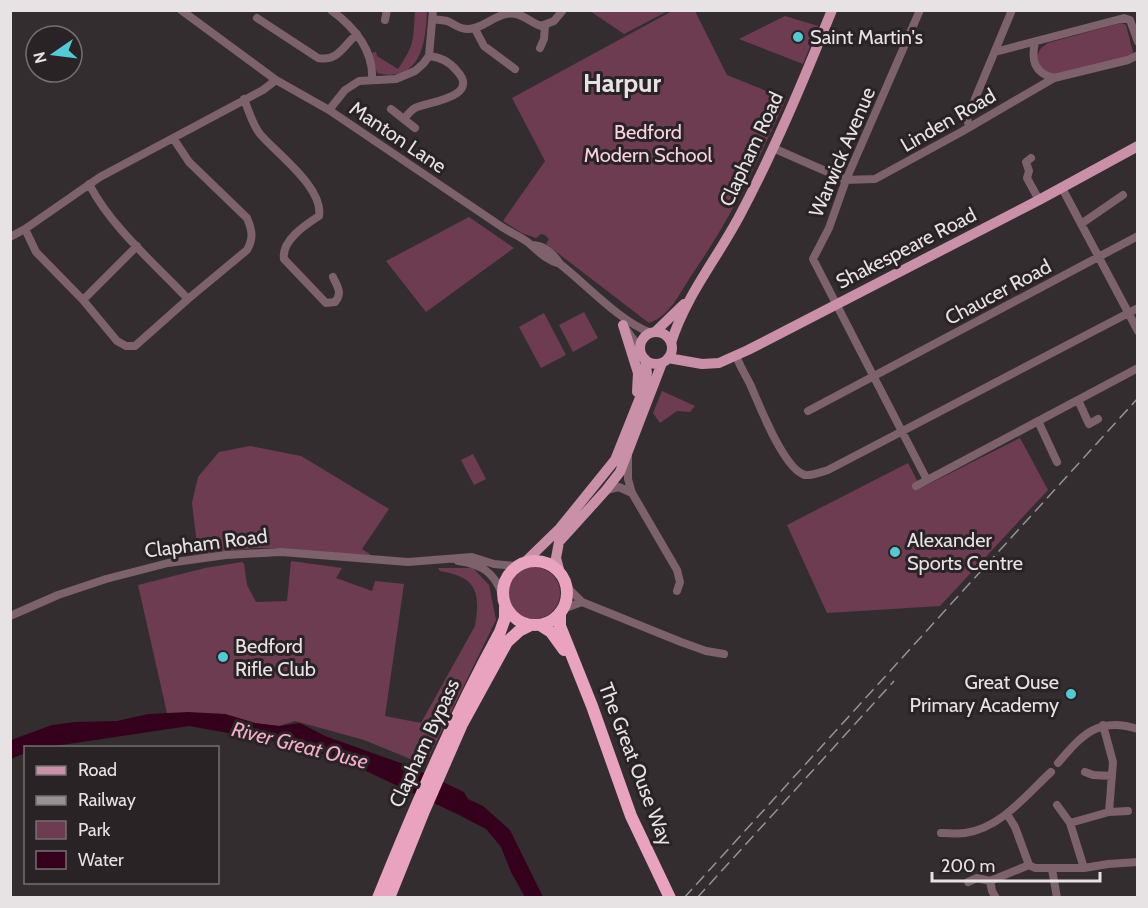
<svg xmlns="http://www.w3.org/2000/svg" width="1148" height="908" font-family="Cabin,sans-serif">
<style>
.green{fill:#6e3c51}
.water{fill:#35001c}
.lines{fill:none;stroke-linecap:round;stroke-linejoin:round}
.minor{stroke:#7d616b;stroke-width:8}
.major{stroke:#ca90a7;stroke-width:10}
.highway{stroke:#e9a3be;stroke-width:12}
.rail{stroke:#989294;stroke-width:1.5;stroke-dasharray:12 6;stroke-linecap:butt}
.poi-dot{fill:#52cbd7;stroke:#2a2326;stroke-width:2}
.labels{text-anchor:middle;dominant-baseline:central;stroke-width:6;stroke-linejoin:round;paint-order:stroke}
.poi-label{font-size:20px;fill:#e7e2e4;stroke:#2a2326;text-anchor:start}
.street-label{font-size:20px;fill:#e7e2e4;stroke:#2a2326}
.park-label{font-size:20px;fill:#fad3e1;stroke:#2a2326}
.water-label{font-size:21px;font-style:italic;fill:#f5aac7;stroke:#2a2326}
.district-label{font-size:26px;font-weight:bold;fill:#e7e2e4;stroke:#2a2326}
</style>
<rect width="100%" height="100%" fill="#342d2f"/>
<path class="green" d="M674 10 695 11 727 75 786 99C758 161 730 220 691 276 679 294 670 316 649 323L546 244 549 239 545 235 541 234 536 238 522 233 503 221 545 161 512 98Z
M415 11H427C426 41 421 84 377 73L371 53 376 52 377 56 398 69C415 44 413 40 415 11Z
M590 11H668L624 34Z
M785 16 818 26 803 64 739 39Z
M1121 23 1126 25 1133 52 1131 56 1055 75 1040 68 1037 56 1041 48 1048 43Z
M469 217 514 248 426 312 386 261Z
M584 312 598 338 573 352 559 325Z
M544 313 566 355 541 368 519 327Z
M662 391 695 406 690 412 677 411 660 423 653 413Z
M1020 438 1048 490 940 606 827 613 787 525 908 463 921 488Z
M250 446 301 456 389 509 362 549 377 559 279 548H255L192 555 197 545 192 503 198 477 219 452Z
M473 454 486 479 474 485 461 460Z
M291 561 342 568 336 578 372 591 375 581 404 584 385 716 421 723 475 626C481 591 476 577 440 571L438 568H473L489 585 496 620 425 765 364 740 295 721 279 726 255 723 225 714 167 713 138 585 205 568 242 562 244 564 247 585 256 602 287 601Z
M508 593a26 26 0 1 1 52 0a26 26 0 1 1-52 0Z"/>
<path class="water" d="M188 712 225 714 255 723 279 726 300 723 325 736 409 766 464 792 468 799 483 806 510 830 543 897H525L511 872 501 847 486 829 457 814 349 763 296 745 189 726 48 747 26 748 25 753 11 759V740L52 725 75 722 117 721 148 714Z"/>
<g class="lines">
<path class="minor" d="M181 10 276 80 329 110 502 227C511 233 524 238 531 245 541 254 547 260 560 264
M331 10C354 27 374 50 372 80
M920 10 846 180 829 228 813 259 927 480
M257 18 318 58C338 62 343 46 357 34
M433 19C438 20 443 20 447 21 455 24 458 29 468 29 485 29 498 10 516 14 525 16 532 23 541 26L554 21 563 10
M385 20 387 10
M475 29 484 46 515 69
M1035 42C1031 60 1034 73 1054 78
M540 48 544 39 545 26
M995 52 1124 18 1130 20 1138 42
M244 99C249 111 252 124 260 134 277 154 324 188 319 216 305 225 281 241 284 259L326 303 335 302C343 293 337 286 333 277
M391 109 415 128
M329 110 345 90 359 81 396 79 415 71 423 64 429 56 433 10
M405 118C408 114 411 110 415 108 428 102 481 97 457 71 450 62 439 57 429 56
M969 127 967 118 1012 10
M173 138 189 162 247 218C252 230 254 238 247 250L188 299
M773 148 846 180 875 179 963 131 1054 78 1128 60 1138 55
M1031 158 1026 162 1029 171 1027 178 1039 200
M1062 188 1138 331
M1081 224 1123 195
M25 229 36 252 83 300 117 341 126 346H135L188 299C155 264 111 227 89 184
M10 237 25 229 100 177 263 90 276 80
M531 245C544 245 553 253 560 264 587 285 619 321 651 333
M83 300 137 246
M626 329 641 350
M736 355C739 365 745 374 750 384 759 404 784 470 805 475 812 476 821 472 828 470L1138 308
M1078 400 1089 424 1098 419
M808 411 1138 236
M1038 421 1057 462
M628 455V479L632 493 677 570 680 582 677 591
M916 486 1138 368
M606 490 619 487 632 493
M458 561C481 564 494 572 502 594
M567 587 582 602 681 642 706 651 724 654
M563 609 582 602
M10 616 58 595 106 579 168 563 226 555 281 552 408 562 472 557 494 564 516 566
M1058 763C1082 735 1098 716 1138 729
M1085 772 1093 775 1112 776
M1057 805 1070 823 1084 868
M1109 812 1128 811
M1007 814 1015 827 1029 865 1035 868H1084L1108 864 1138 862
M1070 823 1109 812 1113 762 1103 725
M941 833C949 833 957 834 965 833 1001 828 1026 795 1051 772
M1052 869 1057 898
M968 882 977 878 990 881
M996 898 992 891 990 881 1029 865"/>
<path class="major" d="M623 325 638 373 637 392
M655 332 684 304
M640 348a16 16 0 1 1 32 0a16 16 0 1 1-32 0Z
M671 343C685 297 718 257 740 215 775 149 804 79 832 10
M668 358 702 364 719 363 748 350 1039 200 1138 146
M525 562 560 528 615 460 645 385 647 373 645 359
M560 573 556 558 559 542 606 490 620 472 662 363"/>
<path class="highway" d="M503 593a32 32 0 1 1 64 0a32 32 0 1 1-64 0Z
M560 614V626L592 706 631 816 670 898
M540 625 551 632 564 650
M378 898C415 807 453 718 500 632L505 618V607
M389 898 424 811 462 724 507 642 519 631 531 625"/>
<path class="rail" d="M684 898 1138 398
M697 898 894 681"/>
</g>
<g class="poi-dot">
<circle cx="798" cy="37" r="6"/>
<circle cx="895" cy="552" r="6"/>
<circle cx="223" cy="657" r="6"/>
<circle cx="1071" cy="694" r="6"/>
</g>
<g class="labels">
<g class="poi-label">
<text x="810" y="37">Saint Martin's</text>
<text x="907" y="540">Alexander<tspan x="907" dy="23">Sports Centre</tspan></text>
<text x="235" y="646">Bedford<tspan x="235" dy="23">Rifle Club</tspan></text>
<text x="1059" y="682" text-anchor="end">Great Ouse<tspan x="1059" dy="23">Primary Academy</tspan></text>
</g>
<g class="street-label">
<text transform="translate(948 120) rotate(-30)">Linden Road</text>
<text transform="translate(398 137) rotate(34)">Manton Lane</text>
<text transform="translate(751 149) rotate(-65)">Clapham Road</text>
<text transform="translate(842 152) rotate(-67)">Warwick Avenue</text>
<text transform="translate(906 248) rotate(-27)">Shakespeare Road</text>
<text transform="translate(998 292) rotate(-28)">Chaucer Road</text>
<text transform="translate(206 543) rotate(-7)">Clapham Road</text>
<text transform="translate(424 743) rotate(-65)">Clapham Bypass</text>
<text transform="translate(636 764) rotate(69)">The Great Ouse Way</text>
</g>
<g class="park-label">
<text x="648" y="132">Bedford<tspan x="648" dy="23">Modern School</tspan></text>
</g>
<g class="water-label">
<text transform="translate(300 745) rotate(14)">River Great Ouse</text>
</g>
<g class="district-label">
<text x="622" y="83">Harpur</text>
</g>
</g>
<rect width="1148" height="908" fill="none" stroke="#e7e2e4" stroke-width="24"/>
<rect x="24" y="746" width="195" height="138" fill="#2a2326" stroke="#766f72" stroke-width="1.5"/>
<rect x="36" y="766" width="30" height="9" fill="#ca90a7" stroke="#766f72" stroke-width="1.5"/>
<text x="78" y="776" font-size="18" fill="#e7e2e4">Road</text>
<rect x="36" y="796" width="30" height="9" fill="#989294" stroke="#766f72" stroke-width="1.5"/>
<text x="78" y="806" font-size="18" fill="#e7e2e4">Railway</text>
<rect x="36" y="821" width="30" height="18" fill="#6e3c51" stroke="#766f72" stroke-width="1.5"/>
<text x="78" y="836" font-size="18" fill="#e7e2e4">Park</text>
<rect x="36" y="851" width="30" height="18" fill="#35001c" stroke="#766f72" stroke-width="1.5"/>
<text x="78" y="866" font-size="18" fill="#e7e2e4">Water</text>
<g transform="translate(54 54) rotate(256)"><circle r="28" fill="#2a2326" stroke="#766f72" stroke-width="1.5"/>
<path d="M0-4.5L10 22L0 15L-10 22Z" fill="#52cbd7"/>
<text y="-9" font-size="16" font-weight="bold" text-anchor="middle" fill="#e7e2e4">N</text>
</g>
<path d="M932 872v9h168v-9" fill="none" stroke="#e7e2e4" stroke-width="3"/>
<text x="941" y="872" font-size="18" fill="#e7e2e4" stroke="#2a2326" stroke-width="4.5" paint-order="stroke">200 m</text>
</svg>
